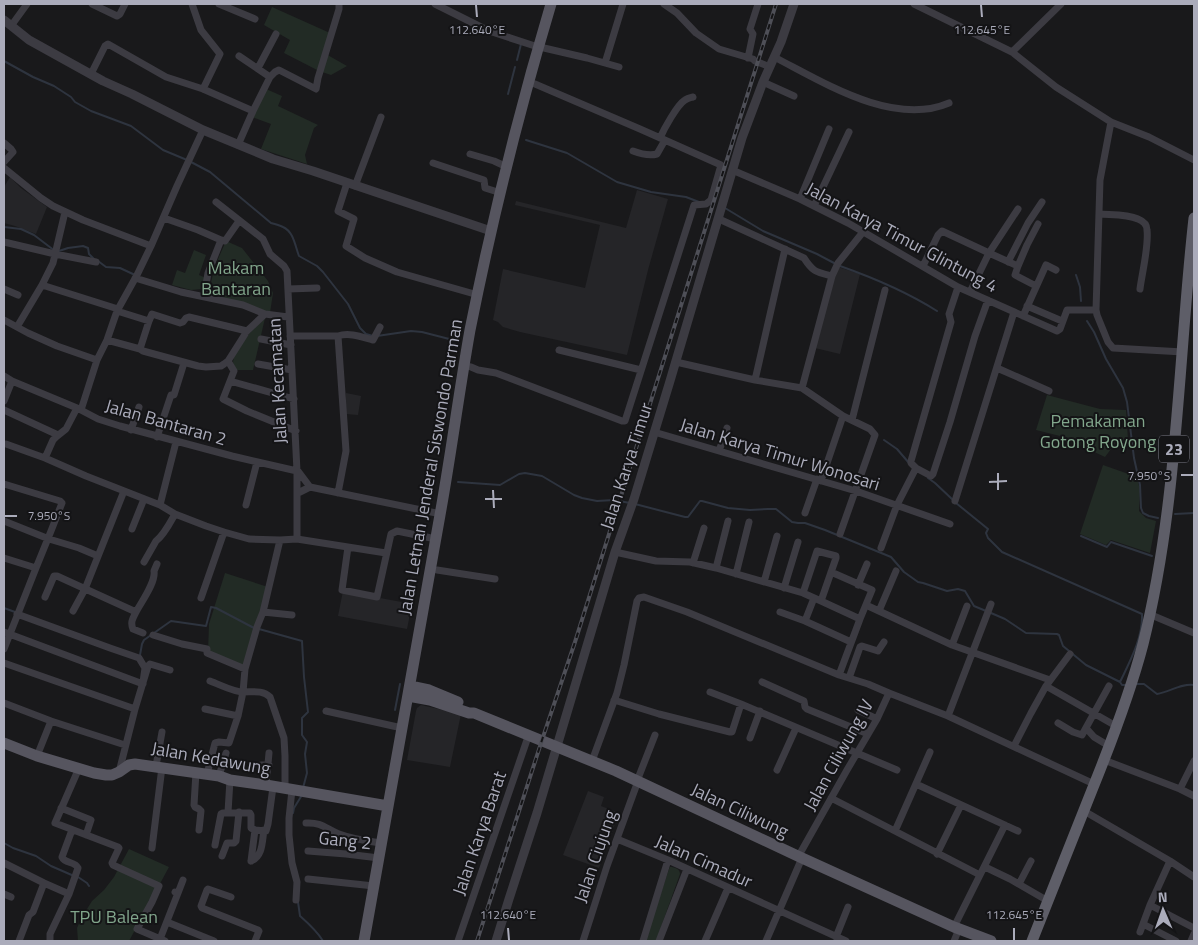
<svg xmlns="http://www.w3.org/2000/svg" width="1198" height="945" font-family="'Titillium Web',sans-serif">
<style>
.built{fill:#252528}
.green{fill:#222b25}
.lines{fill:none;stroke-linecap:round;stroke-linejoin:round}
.stream{stroke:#2e343f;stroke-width:2}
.minor{stroke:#3c3b42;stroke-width:7}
.tertiary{stroke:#3c3b42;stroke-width:9}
.primary{stroke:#56555f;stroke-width:11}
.trunk{stroke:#5e5e68;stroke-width:11}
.rail-casing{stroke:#4e4f57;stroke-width:4}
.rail{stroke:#141416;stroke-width:2;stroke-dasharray:5.5;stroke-linecap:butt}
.ticks{fill:none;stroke:#abacbb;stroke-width:2}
.labels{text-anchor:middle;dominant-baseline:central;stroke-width:4;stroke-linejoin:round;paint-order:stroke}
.shield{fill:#141416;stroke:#7e7e8a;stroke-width:1}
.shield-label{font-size:16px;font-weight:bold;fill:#abacbb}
.street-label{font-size:18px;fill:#abacbb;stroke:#141416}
.park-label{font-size:18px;fill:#82a68c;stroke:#141416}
.ticks-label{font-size:12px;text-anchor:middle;fill:#abacbb;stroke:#141416;stroke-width:4;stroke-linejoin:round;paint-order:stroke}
</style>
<rect width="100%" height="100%" fill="#19191b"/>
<path class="built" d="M10 177 21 188 47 207 36 234 15 226 4 223V187Z
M637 190 668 199 648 270 627 355 520 332 503 327 498 322 493 320 503 269 585 288 600 225 515 205 516 201 626 228Z
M838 267 860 274 840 354 815 348 834 277Z
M346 393 361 396 358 415 346 414Z
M343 591 412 604 407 629 338 616Z
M421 705 461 714 450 767 407 760 416 711 417 708Z
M588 791 604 797 601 806 619 813 599 868 563 855Z"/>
<path class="green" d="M272 7 330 33 324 53 347 66 331 75 319 71 284 53 290 40 264 25Z
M266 89 282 96 278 106 318 125 314 128 305 155 307 164 261 149 271 124 252 117Z
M226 241 242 248 268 281 273 293 270 313 208 295 215 266Z
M194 250 206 255 199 275 206 278 202 289 191 290 172 285 177 270 185 273Z
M265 318 253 370H235C234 368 233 364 233 362 234 348 255 327 265 318Z
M1047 395 1100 409 1126 410 1128 440 1117 441 1105 457 1060 436 1036 430Z
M1103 465 1137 477 1140 490 1139 511 1146 518 1156 521 1150 553 1111 540 1106 545 1080 534Z
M225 573 268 587 244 667 208 652 209 624Z
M129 849 169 867 129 941H78L77 928 82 917 92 901 104 890 114 877Z
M670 867C675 867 680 869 680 874L656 941 647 940 646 938 669 869Z"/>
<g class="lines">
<path class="stream" d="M517 60 521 44
M4 61 33 77 54 86 71 97 75 102 91 111 131 126 163 150 187 160
M508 94 515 67
M526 140 567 153 617 182 651 192 686 197 699 202
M191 162 210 172 271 223C275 224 279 225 283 227 294 232 295 246 299 256L317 266 323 272 348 304 360 328 366 334 373 336
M725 208 763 231 817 254 834 263
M4 227 21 229 34 235 55 251
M59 251 68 248 83 246 88 248 89 254 94 259
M98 261 106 267 120 268 135 275
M840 266C874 278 907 292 937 311
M1076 275 1080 287 1081 301
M1087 321 1094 332 1106 359 1123 388 1127 402 1134 458 1140 485 1141 508 1143 513 1149 516 1158 518
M377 336 411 331 422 332 457 341
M884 440 897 449 909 463
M928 478 935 483 953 500
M458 482 500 485 519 474 525 473 542 476 574 495 582 498 597 501 614 500 630 503
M956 503 988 529 986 533 988 538 1002 552 1142 614C1143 638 1130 661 1120 682
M635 504 685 517H688L700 501H702L728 508 750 510 768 509H776L792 522 798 523H805L825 530 891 557 904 572 918 582 923 583 947 591 958 589 965 591 974 606 986 611
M1175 514 1194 513
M1081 536 1107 547 1111 542 1152 556
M4 608 15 612
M991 613 1005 619 1026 633 1057 634 1059 635 1063 646 1086 665 1120 682 1122 685H1127
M259 629 302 641 304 677 308 712 302 718V735L307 742 305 754 307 773 303 788
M140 655 142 644 144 640 171 621 206 626 211 607 216 608 254 628
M1137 684H1144L1157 694C1170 692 1181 683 1194 685
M395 710 400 684
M293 813 294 808 302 795
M4 843 13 848 36 856 51 866 74 876
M78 877 87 883 89 886
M298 902 300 916C309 924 317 931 323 941"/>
<path class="minor" d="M92 4 117 16 120 14 125 4
M192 4 201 30 220 54 203 89
M219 4 255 19
M435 4 489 31 538 47
M664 4 677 13 696 33 719 49 753 59 755 61 770 67
M914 4 1012 52 1056 87 1111 122 1149 137 1194 160
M11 26 27 4
M544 48 587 58 619 67
M1012 52 1061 4
M239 56 270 77
M774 57C823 82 893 127 949 103
M748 58 753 34 750 29 758 4
M605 63 623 4
M258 68 276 34
M91 74 105 46 108 44 166 77 203 89 253 111
M763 82 794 96
M1111 122 1100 180 1096 310 1097 315 1108 342 1113 348 1183 352
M660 138C664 129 677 105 685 100 688 98 689 98 693 97
M4 143 11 149 13 152 4 162
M238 145 253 111 270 77 275 72 279 70 316 89 318 78 339 9V4
M633 151C641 154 649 156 657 154L665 140
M470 154 494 161 507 167
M433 163 484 180 485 188 501 193
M4 168 41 198 53 206 83 220 151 246
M732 170 800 199 848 223 958 287 1057 331 1060 329 1067 310H1096
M347 183 338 211 354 219 346 246 365 258 397 272 478 295
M355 186 381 117
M800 199 829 129
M216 202 263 239 270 254 284 266 287 271 297 471V539
M814 206 849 132
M1099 214C1112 215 1127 214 1138 219 1143 221 1147 225 1147 230 1149 246 1142 273 1140 289
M164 218 198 230 221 240
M719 219 804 258C813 272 816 272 832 276L838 263 863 232
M4 242 55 254 96 262
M785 249 755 380 802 388 832 276
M1008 262 1028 223 1042 202
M923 266 938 235 942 231 989 253 1018 209
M1018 266 1015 275 1036 286
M135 278 181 292 243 305 265 314
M42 285 118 309
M4 289 18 295
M288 289 317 288
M970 292 989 253 1018 266 1027 245 1038 224
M204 296 208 273 221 240 225 241 239 221
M1027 306 1062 321
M117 311 149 321
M1023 316 1046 265 1056 270
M4 320 28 333 57 346 97 360
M17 327 42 285 53 263 65 212
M247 331 189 317 186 318 183 322 180 323 152 314 149 321 140 349 143 351 198 366 206 367 221 366 224 364 228 361 247 331 265 314 288 317
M290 336H338L346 451 338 493
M338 336C349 332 362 337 373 340L380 327
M261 339 291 345
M107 340 140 349
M559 350 641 370
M228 361 234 371 223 399 247 411 296 431
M676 362 755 380
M258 364 292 370
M471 367 478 370 496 373 622 421H625L694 205 706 204 711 200 721 165 640 129 535 84
M997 368 1049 391
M4 376 12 381 77 408 98 419 120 426 232 456 297 471
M230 381 294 399
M802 388 843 416 870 429 875 435 840 534
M4 401 12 381
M4 410 58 435
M81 410 97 360 107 340 117 311 137 275 151 246 177 186 203 130
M852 420 885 290
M131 430 139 407
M654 432 856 491 950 524
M157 437 171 395H174L184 363
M6 444 45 458 86 476 160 505 175 514 206 526 224 532 249 539 280 540 297 539 386 553
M719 451 727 428
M45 458 53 440 56 437 66 429 77 408
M916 468 931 476 933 474 950 422 975 336 988 300
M298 471 310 487
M821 481 843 416
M4 484 60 501 62 503 51 531 36 568 4 649
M298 493 310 487 441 514
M955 501 1014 312
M160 505 176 442
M246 505 257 462
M805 513 817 479
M4 521 49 539 79 548 98 556
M132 529 144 499
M348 547 342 590 377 597 391 534 397 531 436 539
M881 548 897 505 916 468 911 463V461L951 322 949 314 958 287
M615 552 656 561 690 562 716 568 803 593 821 601 860 619 872 590 831 572
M4 558 36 568
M144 562 156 541C164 535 170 523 175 514
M693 563 704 528
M716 568 728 521
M437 570 495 579
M736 574 749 522
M764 582 777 536
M858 585 867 564
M784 588 798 542
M803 593 817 551 836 556V558L821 601
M45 597 54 576H57L136 612C133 618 130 622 133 629L143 633
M201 598 224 532
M866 605 952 645 1050 680
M73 611 85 589 124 491
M879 611 896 571
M136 612C142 601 156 582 154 571L157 564
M263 612 292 615
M780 612 805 621 851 642
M17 614 110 648 139 658 145 668 143 682
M1149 614 1194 633
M805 621 814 598
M4 632 143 684
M153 635 182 644 207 649V653L245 669
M952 645 967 606
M4 663 135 709
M839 675 860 619
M849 678 860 647 862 646 878 651 884 642
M210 681C221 685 233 692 244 692 253 692 263 690 270 697L284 738 285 756V789
M762 682 804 701 805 707 807 709 868 734
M1046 686 1116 726
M710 692 741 704
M614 700 659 714 730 732H732L741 704 897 770
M4 703 51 721 125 745
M205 709 238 716
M858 710 877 719
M326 711 402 728
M948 716 991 604
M1058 723 1073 732 1082 735 1109 686
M1086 728 1094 737 1109 746
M750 738 760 711
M1014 746 1031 713 1046 686 1070 654
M37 756 51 721
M1104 760 1180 789 1194 796
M592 761 617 693 624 665 637 601 639 598 644 597 687 612 839 675 868 684 889 693 948 716 1094 784
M261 765H269
M156 766 162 732
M79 768 55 823 118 847 119 848 112 863 113 865 159 886 152 902 137 929 165 941
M777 770 796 728
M119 772 135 709 148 666 150 664 170 670
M196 772 194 805 195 807 199 809 201 811 199 830
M207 774 215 743 219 742 229 743 238 716 243 692 245 669 257 627 263 612 280 540
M219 776 226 753
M637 781 655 735
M916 784 1018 831
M266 785 269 753
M1180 789 1194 761
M292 790 289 818V835L292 863 297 882 296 900
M831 798 980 875
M61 808 91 820 86 835
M1084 811 1170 861 1194 877
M228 812 230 780
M306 823C322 822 326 829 339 834 352 839 367 841 381 843
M895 831 930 752
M617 839 668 860 846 941
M215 845 221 814 223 813H250L251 815V828L255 830 266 831 268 824 273 787
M152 848 162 767
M308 851 346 854 379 858
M937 854 961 805
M222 856 227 843H234L236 841 239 812
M798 857 847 770 877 719 889 693
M251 861C263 856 262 842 264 830
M251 861 255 830
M4 863 44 883 69 894
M985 867 1010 879 1048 901
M308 879 374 886
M1019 884 1031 861
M178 893 183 880
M4 894 11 897
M231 897 208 889 207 890 201 906 202 908 258 930 259 931 255 941
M1150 905 1194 928
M167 922 214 941
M1143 924 1176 941
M954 927 1005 825
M1140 932 1150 905 1170 861
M836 937 848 907
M160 939 178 893 175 892
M19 941 29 915 33 912 44 883
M50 941V934L69 894 78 868C75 861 65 864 62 857L72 830
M458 941 529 734
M583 941 607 866 638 781
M643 941 668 860
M659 941 687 869
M705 941 728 888
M766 941 802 858
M954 941 959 929
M1191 941 1194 934"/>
<path class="tertiary" d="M4 20 29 40 103 81 132 94 203 130 273 159 313 171 491 231
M496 941 509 899 537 813 615 552 634 499 670 381 742 138 763 82 781 42 794 4"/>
<path class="primary" d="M410 686 429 690 458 702
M408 696 430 700 469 713H474L616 771 802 858 954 927 991 941
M4 743 37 756 94 773 106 775H112L119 772 129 765 135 764 219 776 230 780 266 785 388 806
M364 941C389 799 415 657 440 515 451 454 459 392 470 330 492 220 519 111 551 4"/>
<path class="trunk" d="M1032 941C1052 891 1072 841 1092 790 1111 743 1130 694 1143 644 1178 505 1178 360 1194 218"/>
<g class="rail-casing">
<path id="rail" d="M477 941 542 740 575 642 776 4"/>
</g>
<use href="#rail" class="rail"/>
</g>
<path class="ticks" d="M476 5 477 17M981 5 982 17M998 473V490M1181 475H1193M989 482 1007 481M493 490 494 508M485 499H502M5 516H17M508 928 509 940M1014 928V940"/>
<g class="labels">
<rect class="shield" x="1159" y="435.5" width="30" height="27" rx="4"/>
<g class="shield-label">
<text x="1174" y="449">23</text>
</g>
<g class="street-label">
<text transform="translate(902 237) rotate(28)">Jalan Karya Timur Glintung 4</text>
<text transform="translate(277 381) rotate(-93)">Jalan Kecamatan</text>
<text transform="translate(166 422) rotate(16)">Jalan Bantaran 2</text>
<text transform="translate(780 454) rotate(17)">Jalan Karya Timur Wonosari</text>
<text transform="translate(626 466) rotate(-72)">Jalan Karya Timur</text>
<text transform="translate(430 467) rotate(-80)">Jalan Letnan Jenderal Siswondo Parman</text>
<text transform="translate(838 755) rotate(-61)">Jalan Ciliwung IV</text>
<text transform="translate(211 758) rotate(10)">Jalan Kedawung</text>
<text transform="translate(740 810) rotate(25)">Jalan Ciliwung</text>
<text transform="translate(479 833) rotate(-71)">Jalan Karya Barat</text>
<text transform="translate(345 840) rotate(6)">Gang 2</text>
<text transform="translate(595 856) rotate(-71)">Jalan Ciujung</text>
<text transform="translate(704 861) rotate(24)">Jalan Cimadur</text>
</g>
<g class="park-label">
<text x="236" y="267">Makam<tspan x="236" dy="21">Bantaran</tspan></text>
<text x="1098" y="420">Pemakaman<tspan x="1098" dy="21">Gotong Royong</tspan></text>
<text x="114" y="916">TPU Balean</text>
</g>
</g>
<g class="ticks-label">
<text x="477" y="34">112.640°E</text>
<text x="982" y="34">112.645°E</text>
<text x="1149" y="480">7.950°S</text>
<text x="49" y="520">7.950°S</text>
<text x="508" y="919">112.640°E</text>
<text x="1014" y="919">112.645°E</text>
</g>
<rect width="1198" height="945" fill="none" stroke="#abacbb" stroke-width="10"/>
<g transform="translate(1163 910) rotate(358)" stroke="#141416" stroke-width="4" paint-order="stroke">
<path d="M0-4L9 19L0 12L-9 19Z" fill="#abacbb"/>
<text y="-8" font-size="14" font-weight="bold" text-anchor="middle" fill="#abacbb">N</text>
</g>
</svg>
